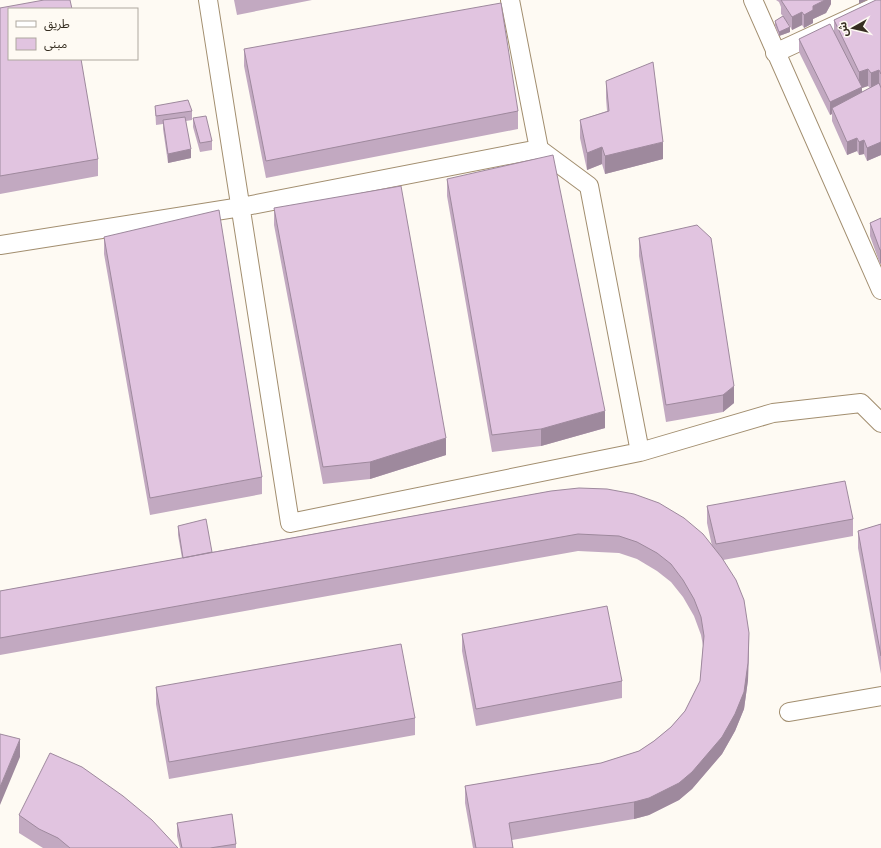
<svg xmlns="http://www.w3.org/2000/svg" width="881" height="848" font-family="Roboto,'Noto Sans Arabic',sans-serif">
<style>
.lines{fill:none;stroke-linecap:round;stroke-linejoin:round}
.street-casing{stroke:#a28e6f;stroke-width:20}
.street{stroke:#fff;stroke-width:18}
.wall{fill:#c2a9c1;fill-rule:evenodd}
.shaded-wall{fill:#9e899d}
.building{fill:#e1c4e0;stroke:#9e899d}
</style>
<rect width="100%" height="100%" fill="#fefaf3"/>
<g class="lines">
<g class="street-casing">
<path id="street" d="M208 0 290 523 640 452 773 413 861 403 881 423
M510 0 539 149 589 186 640 452
M753 0 881 290
M775 53 881 4
M0 245 241 207 539 149
M789 712 881 696"/>
</g>
<use href="#street" class="street"/>
</g>
<path class="wall" d="M234 0H312L237 15Z
M776 0H831V4L826 13 813 19V23L804 28 802 25 792 30 788 23 790 32 779 36 775 26V21L783 16 781 14V7L779 2Z
M881 0V155L867 161 864 154 859 155 857 151 847 155 832 121V114L830 115 799 52V39L834 32V20ZM868 86 870 88 862 92V88Z
M0 8 98 159V176L0 194Z
M244 49 518 111V129L266 178 244 66Z
M606 81 663 159 605 174 602 164 587 170 580 138V120L607 111 606 98Z
M155 106 192 111V120L186 121 191 158 168 163 163 129V124L156 125Z
M193 118 212 141V150L200 152 193 127Z
M447 179 605 428 541 446 492 452 447 196Z
M274 208 446 455 370 479 323 484 274 225Z
M881 218V263L880 264 870 236V223Z
M104 237 262 477V494L150 515 104 254Z
M639 238 734 403 723 412 666 422 639 256Z
M551 491 712 546 707 523V506L853 519V536L723 560 749 651 748 680 744 709 735 731 722 754 692 789 679 800 649 815 634 819 512 840 513 848H473L465 803V786L601 763 639 751 654 741 671 727 685 711 700 681 703 646 701 635 694 616 683 597 671 582 657 571 637 559 619 553 578 551 0 655V591L182 558 178 535V526L212 552Z
M881 524V674L858 548V531Z
M462 634 622 681V698L476 726 462 651Z
M156 687 415 718V735L169 779 156 704Z
M19 815 178 848H43L19 833Z
M177 823 236 844V848H180L177 836Z"/>
<path class="shaded-wall" d="M825 0H831V4L826 13 813 19V23L804 28V15L813 6Z
M859 0H867L859 4Z
M802 12V25L792 30V17Z
M790 27V32L779 36V32Z
M868 69V86L862 88V100L832 108V114L830 115V102L859 88V72Z
M879 70V87L871 90V73Z
M857 138V151L847 155V142Z
M864 140V154L859 155V142Z
M663 142V159L605 174V156Z
M881 142V155L867 161V148Z
M602 147V164L587 170V153Z
M191 149V158L168 163V154Z
M880 250H881V263L880 264Z
M734 386V403L723 412V395Z
M605 411V428L541 446V429Z
M446 438V455L370 479V462Z
M749 633 748 680 744 709 735 731 722 754 692 789 679 800 649 815 634 819V802Z
M20 739V757L0 805V787Z"/>
<path class="building" d="M44 0H70L72 9H9V59H81L98 159 0 176V8Z
M781 0H825L813 6V10L804 15 802 12 792 17Z
M876 0H881V74L879 70 871 73 868 69 859 72 834 20Z
M501 3 518 111 266 161 244 49Z
M783 16 790 27 779 32 775 21Z
M830 24 862 87 830 102 799 39Z
M653 62 663 142 605 156 602 147 587 153 580 120 609 111 606 81Z
M879 83 881 88V142L867 148 864 140 859 142 857 138 847 142 832 108Z
M188 100 192 111 156 116 155 106Z
M206 116 212 141 200 143 193 118Z
M185 117 191 149 168 154 163 120Z
M553 155 605 411 541 429 492 435 447 179Z
M401 186 446 438 370 462 323 467 274 208Z
M219 210 262 477 150 498 104 237Z
M881 218V250H880L870 223Z
M697 225 711 238 734 386 723 395 666 405 639 238Z
M845 481 853 519 716 544 707 506Z
M579 488 607 489 634 494 659 503 684 518 703 534 722 558 736 580 744 600 749 633 748 663 744 692 735 714 722 737 692 772 679 783 649 798 634 802 509 823 513 848H476L465 786 601 763 639 751 654 741 671 727 685 711 700 681 704 636 701 617 694 599 683 580 671 564 657 553 637 542 619 536 578 534 0 638V591L551 491Z
M206 519 212 552 183 558 178 526Z
M881 524V656L858 531Z
M607 606 622 681 476 709 462 634Z
M401 644 415 718 169 762 156 687Z
M0 734 20 739 0 787Z
M50 753 82 767 123 796 152 820 178 848H70L58 838 39 829 19 815Z
M232 814 236 844 210 848H182L177 823Z"/>
<rect x="8" y="8" width="130" height="52" fill="#fefaf3" stroke="#aea89f"/>
<rect x="16" y="21" width="20" height="6" fill="#ffffff" stroke="#aea89f"/>
<text x="44" y="28" font-size="12" fill="#362e21">طريق</text>
<rect x="16" y="38" width="20" height="12" fill="#e1c4e0" stroke="#aea89f"/>
<text x="44" y="48" font-size="12" fill="#362e21">مبنى</text>
<g transform="translate(853 28) rotate(262)" stroke="#fefaf3" stroke-width="3" paint-order="stroke">
<path d="M0-3L7 15L0 10L-7 15Z" fill="#362e21"/>
<text y="-6" font-size="11" font-weight="bold" text-anchor="middle" fill="#362e21">ش</text>
</g>
</svg>
